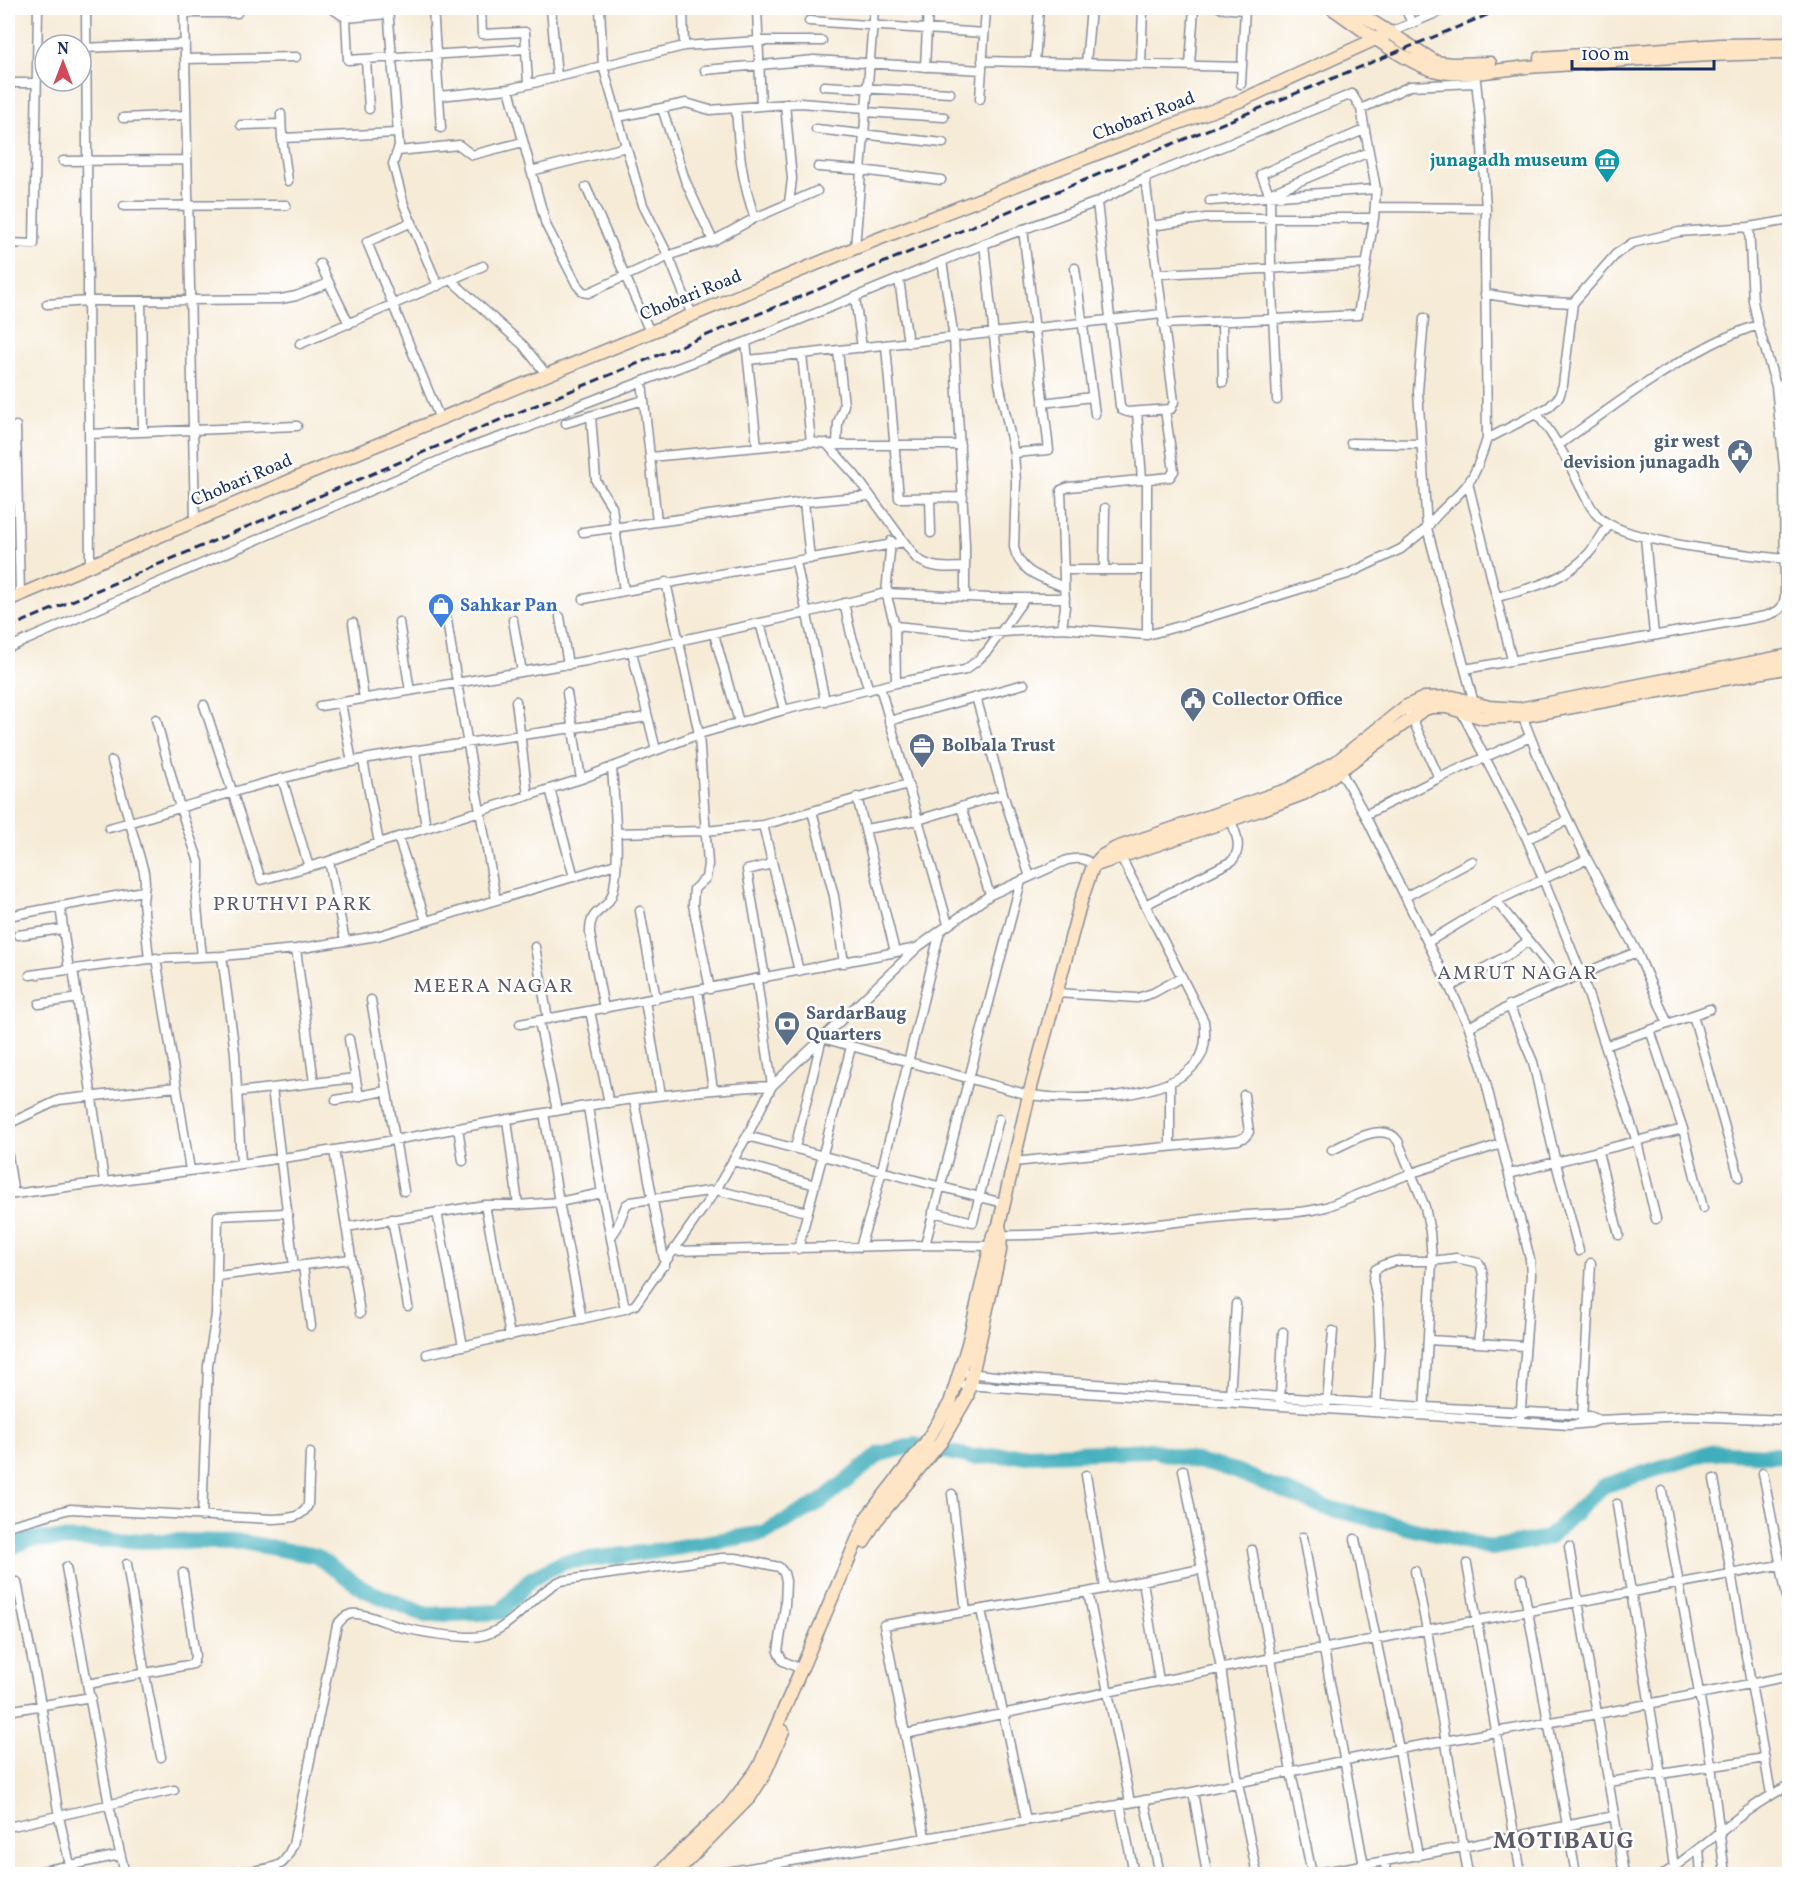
<svg xmlns="http://www.w3.org/2000/svg" width="1797" height="1882" font-family="Vollkorn,serif">
<style>
.lines{fill:none;stroke-linecap:round;stroke-linejoin:round}
.river{stroke:#3faebc;stroke-width:16}
.street-casing{stroke:#888d9a;stroke-width:11}
.secondary-casing{stroke:#888d9a;stroke-width:15}
.street{stroke:#fff;stroke-width:8}
.secondary{stroke:#fde5c5;stroke-width:12}
.rail{stroke:#1b2f5e;stroke-width:3;stroke-dasharray:9 4.5;stroke-linecap:butt}
.labels{text-anchor:middle;dominant-baseline:central;stroke-width:5;stroke-linejoin:round;paint-order:stroke}
.street-label{font-size:18px;fill:#1b2f5e;stroke:#fff}
.culture-label{font-size:18px;font-weight:bold;fill:#0d838f;stroke:#fff;text-anchor:end}
.service-label{font-size:18px;font-weight:bold;fill:#4e5e75;stroke:#fff;text-anchor:start}
.shop-label{font-size:18px;font-weight:bold;fill:#366cbe;stroke:#fff;text-anchor:start}
.neighbourhood-label{font-size:20px;letter-spacing:1.5px;fill:#5c5968;stroke:#fff}
.district-label{font-size:24px;font-weight:bold;letter-spacing:1.5px;fill:#5c5968;stroke:#fff}
</style>
<rect width="100%" height="100%" fill="#fff"/>
<filter id="ink" filterUnits="userSpaceOnUse"><feTurbulence type="fractalNoise" baseFrequency=".0167" numOctaves="2"/><feDisplacementMap in="SourceGraphic" scale="12" xChannelSelector="R" yChannelSelector="G"/><feConvolveMatrix kernelMatrix="1 2 1 2 8 2 1 2 1" color-interpolation-filters="sRGB"/></filter>
<filter id="wash" filterUnits="userSpaceOnUse"><feTurbulence type="fractalNoise" baseFrequency=".008" numOctaves="4" result="noise"/><feDisplacementMap in="SourceGraphic" scale="24" xChannelSelector="R" yChannelSelector="G"/><feGaussianBlur stdDeviation="1.35" result="paint"/><feColorMatrix in="noise" values="0 0 0 0 0 0 0 0 0 0 0 0 0 0 0 0 0 1.4 0 .05"/><feComposite in="paint" operator="in"/></filter>
<g filter="url(#wash)">
<rect width="100%" height="100%" fill="#f6ebd7"/>
<g class="lines">
<path class="river" d="M8 1549 30 1539 242 1542 316 1556 365 1590 426 1615 501 1612 531 1579 563 1562 651 1552 764 1533 820 1502 880 1454 915 1445 971 1457 1151 1450 1233 1470 1324 1507 1492 1548 1548 1538 1603 1486 1710 1452 1790 1456"/>
</g>
</g>
<g filter="url(#ink)">
<g class="lines">
<g class="street-casing">
<path id="street" d="M86 8 90 565
M184 8 195 521
M331 8 346 18 348 60 526 49
M388 8 399 146 393 164 404 205 438 286
M433 8 441 128
M481 8 482 34 525 32 528 84
M551 8 557 77
M600 8 603 66 643 205 669 257 692 315
M683 8 684 46
M757 8 761 106
M1220 8 1244 10
M1405 8 1412 23
M433 11 470 8
M185 13H237
M346 18 388 14
M809 21 984 33
M1391 32 1448 8
M81 48 185 44
M185 59 296 57
M366 60 369 109
M982 61 1242 67
M1035 62 1039 8
M1086 63 1091 8
M1141 64 1143 8
M1190 65 1194 8
M925 67 928 8
M705 70 814 60 982 70
M8 83H36
M1241 84 1245 8
M824 86 950 93
M509 89 546 225 577 285 583 292 588 293 676 253 713 241 755 218 817 191
M439 96 509 89 684 46 758 41H822
M980 99 986 8
M785 104 792 179 789 203
M662 108 685 180 713 241
M736 109C739 149 741 180 755 218
M1361 109 1410 86 1475 83
M866 112 944 117
M281 114 282 138 288 181
M618 117 686 103 710 110 800 103 866 108
M123 118 186 115
M241 125 281 124
M816 129 943 143
M282 138 398 133
M398 151 459 145 472 155 523 142
M63 161 187 160
M818 167 861 170 941 180
M531 171 626 147
M586 187 650 332
M1269 194 1369 152
M1210 201 1376 189
M1097 202 1120 406 1122 410 1127 412 1171 409 1174 402 1145 178
M124 206 286 205
M1375 207 1486 208
M412 222 367 242 440 419
M1151 226 1206 218H1374
M8 243 34 244 38 8
M984 244 999 383 1014 453 1016 482 1014 547C1019 573 1043 578 1064 587
M855 248 874 8
M942 261 954 338 965 545V596
M320 264 349 324
M1075 268 1095 414
M1157 274 1366 264
M899 279 908 343
M451 280 523 345 547 375
M1485 294 1533 301 1573 303 1616 254 1632 243 1679 232 1749 227 1790 220
M855 297 862 348
M141 301 143 432
M47 304 88 301 281 299 296 296 329 283
M1222 321 1223 382
M746 342 757 446
M300 344 483 266
M886 346 899 498 963 497
M802 354 811 442
M748 360 1162 314
M642 382 657 522
M1776 386 1790 381
M1277 400 1271 269 1270 196 1261 174 1364 130
M1043 403 1092 397
M1137 412 1142 480
M1536 413C1554 435 1567 459 1579 484 1585 495 1589 507 1598 516 1622 543 1746 554 1785 559
M591 416 596 481 612 507 624 591
M566 423 644 400
M16 426 20 595
M89 434 297 426
M1487 439 1549 407 1559 397 1563 385 1573 303
M826 443 855 475 916 558C931 569 947 568 965 567
M1351 443 1420 444
M837 445 838 423 844 405 838 351
M1559 445C1609 409 1659 371 1714 343 1728 336 1743 330 1758 325
M1014 453 1049 450 1023 229
M650 457 811 442 837 445H960
M1147 480V635
M1468 483 1512 660
M930 498 931 533
M804 502 810 559
M583 532 804 502 869 496
M1645 537 1654 635
M891 541 886 593 895 626 896 683
M796 562 825 701
M1064 570H1147
M1104 570 1105 508
M666 582 699 734 708 864 706 878 694 889 693 905 710 989
M1497 597C1531 588 1565 581 1589 553 1597 544 1602 534 1609 525
M584 599C690 578 797 561 904 542
M844 603 851 634 869 690
M560 617 568 665
M447 620C461 714 480 807 496 900
M513 620 522 672
M399 622 410 691
M353 623 364 699
M760 623 784 710
M895 626 976 634 1062 628 1147 635 1187 624 1348 574 1401 549 1427 528 1418 391 1424 318
M1062 628 1065 607 1061 490 1069 487 1170 477 1174 471 1165 410
M714 634 739 722
M8 648 468 448 527 428 575 407 746 342 984 244 1097 202 1145 178 1352 94 1361 109 1376 189 1374 218 1358 315 1163 324
M632 652 656 750
M1465 669 1765 616C1778 612 1783 610 1785 596L1784 468 1776 386 1758 325 1753 301 1749 227
M880 687 948 924
M567 693 581 779
M976 697 1003 794 1030 877
M516 701 528 796
M341 703 352 762
M1474 703 1427 528C1438 510 1457 499 1469 482 1478 470 1482 453 1487 439L1485 253 1486 208 1480 118 1475 72
M204 705 261 880 329 861 379 843 581 779 699 734 784 710 896 683 965 670 978 660 988 650 1025 598
M320 706 586 661 806 613 886 593 989 598H1065
M1405 707 1411 716 1439 778
M1460 709 1527 839 1581 973 1637 1142 1656 1219
M1521 713 1542 766 1587 859 1637 952 1668 1024
M156 719 180 808 199 862V879L196 897 202 957
M889 721 1024 684
M415 751 426 828
M363 760 379 843
M112 761 144 872 145 882 143 902 149 959
M1339 768 1365 815 1469 1027 1482 1067 1530 1259 1531 1275 1520 1421
M282 778 309 867
M550 789 574 877
M857 797 895 952
M961 807 990 895
M812 811 834 896 844 963
M1365 815 1439 778 1530 737
M763 825 799 971
M109 828C194 805 278 776 364 759 458 742 553 732 648 717
M865 829 918 820 1003 794
M616 833 705 831 763 825 908 784
M398 837 426 921
M1527 839 1568 820
M329 861 345 941
M1405 897 1472 861
M1496 901 1562 982
M1145 905 1232 861C1243 848 1236 834 1231 820
M60 906 69 970
M640 911 656 999
M8 916 143 891
M18 935 63 929
M1428 942 1496 901 1587 859
M535 947 548 1019
M296 949 314 1083
M222 956 235 1053 241 1163
M156 958 190 1170
M73 969 104 1181
M30 975 149 959 222 956 296 949 377 936 616 864
M765 978 747 870 772 864
M1450 987 1510 954 1528 941
M698 991 713 1089
M1056 993 1137 998 1153 993 1182 977
M371 1000 404 1191
M645 1001 661 1095
M39 1004 78 998
M1509 1005 1533 1062 1556 1163 1579 1251
M604 1009 590 934C589 906 607 914 613 892 621 859 614 802 612 767
M590 1011 609 1103
M1693 1015 1739 1177
M539 1021 557 1111
M520 1024 917 948
M1469 1027C1524 997 1580 974 1637 952
M1650 1030 1683 1129 1703 1208
M349 1039 359 1097
M1605 1046 1710 1009
M1170 1082V1146
M272 1088 294 1267
M238 1092 355 1078
M336 1100 386 1091
M634 1100 665 1265
M588 1107 602 1193 625 1309
M544 1113 559 1202 582 1319
M507 1119 518 1205
M8 1124 59 1100 176 1087
M458 1127 463 1161
M747 1136 1003 1203
M795 1148 822 1038 1029 1095C1074 1101 1167 1101 1197 1062 1206 1051 1206 1034 1204 1021L1121 857
M334 1150 360 1313
M1332 1150C1350 1142 1384 1120 1398 1141L1425 1207 1430 1232 1432 1261 1424 1412
M1598 1152 1619 1235
M8 1156 14 1194
M733 1161 815 1185
M1013 1162 1238 1140 1245 1137 1249 1132 1244 1095
M1509 1174 1683 1129
M8 1195C136 1177 266 1163 394 1140 519 1117 645 1092 772 1086L757 980
M485 1205 510 1336
M437 1212 463 1346
M933 1212 973 1222 999 1119
M392 1219 408 1306
M346 1227 485 1205H518L559 1202 602 1193
M995 1235C1075 1237 1155 1223 1235 1216 1265 1213 1296 1215 1326 1207L1412 1173 1501 1144
M611 1237 617 1228 626 1205 631 1202 716 1190 807 1212
M925 1245 1021 881
M860 1247 875 1198 940 931
M798 1249 851 1047
M674 1251 925 1245 991 1246
M303 1266 311 1326
M218 1276 351 1259
M1429 1340 1525 1346
M427 1354 625 1309 635 1305 716 1190 747 1136 772 1086 918 947 990 895 1067 860C1079 858 1085 857 1093 866
M967 1373 1024 1379 1425 1407 1569 1414 1590 1416 1599 1420
M964 1385 1569 1425 1591 1423 1599 1420 1686 1416 1790 1420
M1230 1397 1236 1304
M1280 1400 1283 1332
M1327 1403 1333 1331
M1376 1407 1380 1344 1378 1304 1373 1280 1375 1270 1383 1265 1396 1261H1432L1456 1258 1479 1263C1489 1278 1480 1324 1478 1343
M1582 1418 1591 1263
M1183 1470 1221 1668 1238 1783 1257 1874
M1763 1473 1790 1613
M1086 1475 1105 1588
M1714 1479 1771 1794
M1662 1491 1708 1742 1725 1874
M952 1494 966 1612
M1617 1504C1635 1625 1659 1746 1674 1868
M202 1517 208 1365 216 1315 218 1216 286 1213
M8 1526 70 1509 273 1519C287 1518 302 1519 308 1505L310 1453
M1303 1537 1364 1866
M1355 1539 1399 1749 1418 1856
M1569 1547 1624 1874
M1252 1550 1291 1772 1312 1874 1463 1847 1614 1816
M127 1564 145 1675 161 1757
M1467 1564 1521 1874
M66 1567 109 1805 125 1874
M1415 1571 1427 1630 1468 1874
M1522 1579 1576 1874
M1143 1581 1159 1681
M17 1582 41 1704 59 1817 70 1865
M1088 1592 1130 1802
M981 1610 1026 1820
M88 1684 193 1664 195 1656 183 1573
M8 1711 91 1697
M905 1734 1272 1658 1790 1563
M1609 1782 1765 1758
M1193 1792 1207 1874
M1144 1800 1160 1874
M1120 1804 1134 1874
M8 1827 174 1790
M925 1837 884 1625 1088 1592 1201 1569
M1699 1848 1701 1874
M1385 1862 1386 1874
M28 1874 120 1855
M195 1874C213 1872 271 1874 283 1862 287 1858 290 1850 293 1845L337 1625C341 1620 344 1616 351 1614 365 1612 390 1625 404 1628 425 1633 447 1636 468 1637 507 1639 528 1597 560 1581L722 1558H736L779 1567 784 1573 786 1581 785 1606 778 1652 783 1661 801 1669
M715 1874 1193 1792 1399 1749 1597 1714 1790 1676
M1605 1874 1624 1872
M1664 1874C1707 1845 1743 1808 1790 1785"/>
</g>
<g class="secondary-casing">
<path id="secondary" d="M1332 8C1359 27 1402 60 1433 70 1463 79 1511 67 1542 66 1625 61 1707 53 1790 53
M1351 8 1436 62 1451 64 1490 63
M1540 58 1721 45 1790 44
M8 600 306 474 855 248 1140 137 1242 100 1391 32
M1093 866 1263 809 1303 794 1324 782 1423 710 1431 707H1447L1483 718 1523 716 1790 667
M864 1542 875 1522 941 1442 967 1397 1000 1251 1001 1235 999 1225
M659 1874 671 1861 728 1807 759 1767 867 1517 926 1442 950 1403 968 1344 993 1235 999 1225 1029 1095 1081 901 1093 866 1102 856 1116 848 1289 789 1336 762 1405 707 1424 698 1453 697 1489 707 1519 709 1790 655
M674 1874 750 1797 764 1775 783 1731"/>
</g>
<use href="#street" class="street"/>
<use href="#secondary" class="secondary"/>
<path class="rail" d="M8 628 478 429 1504 8"/>
</g>
</g>
<defs>
<g id="museum-pin" transform="scale(1.35)"><path d="M0 17L-7.5 6A9.5 9.5 0 1 1 7.5 6Z" fill="#0f9aa8" stroke="#fff"/><path d="M0-6L6-3V-2H-6V-3ZM-5-1h2V3h-2ZM-1-1h2V3h-2ZM3-1h2V3H3ZM-6 4H6V6H-6Z" fill="#fff"/></g>
<g id="civic-pin" transform="scale(1.35)"><path d="M0 17L-7.5 6A9.5 9.5 0 1 1 7.5 6Z" fill="#5c6f8a" stroke="#fff"/><path d="M-.6-6.5H3V-4.5H.6V-3L4-1V1h2V6H-6V1h2V-1L-.6-3ZM-1.2 2.5V6h2.4V2.5Z" fill="#fff"/></g>
<g id="shop-pin" transform="scale(1.35)"><path d="M0 17L-7.5 6A9.5 9.5 0 1 1 7.5 6Z" fill="#3f7fe0" stroke="#fff"/><path d="M-5-2.5h2.3a2.7 3.5 0 0 1 5.4 0H5L5.5 6h-11ZM-1.5-2.5h3a1.5 2.3 0 0 0-3 0Z" fill="#fff"/></g>
<g id="office-pin" transform="scale(1.35)"><path d="M0 17L-7.5 6A9.5 9.5 0 1 1 7.5 6Z" fill="#5c6f8a" stroke="#fff"/><path d="M-6-3h4V-5.5h4V-3h4V5H-6ZM-1-4.5V-3h2v-1.5ZM-6 0V1H6V0Z" fill="#fff"/></g>
<g id="bank-pin" transform="scale(1.35)"><path d="M0 17L-7.5 6A9.5 9.5 0 1 1 7.5 6Z" fill="#5c6f8a" stroke="#fff"/><path d="M-6-4H6V4H-6ZM0-2.3a2.3 2.3 0 1 0 0 4.6a2.3 2.3 0 1 0 0-4.6Z" fill="#fff"/></g>
</defs>
<g fill-rule="evenodd">
<use href="#museum-pin" x="1607" y="161"/>
<use href="#civic-pin" x="1740" y="452"/>
<use href="#shop-pin" x="441" y="606"/>
<use href="#civic-pin" x="1193" y="700"/>
<use href="#office-pin" x="922" y="746"/>
<use href="#bank-pin" x="787" y="1024"/>
</g>
<g class="labels">
<g class="street-label">
<text transform="translate(1144 117) rotate(-21)">Chobari Road</text>
<text transform="translate(691 296) rotate(-22)">Chobari Road</text>
<text transform="translate(242 481) rotate(-23)">Chobari Road</text>
</g>
<g class="culture-label">
<text x="1588" y="161">junagadh museum</text>
</g>
<g class="service-label">
<text x="1720" y="442" text-anchor="end">gir west<tspan x="1720" dy="21">devision junagadh</tspan></text>
<text x="1212" y="700">Collector Office</text>
<text x="942" y="746">Bolbala Trust</text>
<text x="806" y="1014">SardarBaug<tspan x="806" dy="21">Quarters</tspan></text>
</g>
<g class="shop-label">
<text x="460" y="606">Sahkar Pan</text>
</g>
<g class="neighbourhood-label">
<text x="293" y="905">PRUTHVI PARK</text>
<text x="1518" y="974">AMRUT NAGAR</text>
<text x="494" y="987">MEERA NAGAR</text>
</g>
<g class="district-label">
<text x="1564" y="1842">MOTIBAUG</text>
</g>
</g>
<rect width="1797" height="1882" fill="none" stroke="#fff" stroke-width="30"/>
<g transform="translate(63 63)"><circle r="28" fill="#ffffff" stroke="#a4acbf" stroke-width="1.5"/>
<path d="M0-4.5L10 22L0 15L-10 22Z" fill="#d1495b"/>
<text y="-9" font-size="16" font-weight="bold" text-anchor="middle" fill="#1b2f5e">N</text>
</g>
<path d="M1572 60v9h142v-9" fill="none" stroke="#1b2f5e" stroke-width="3"/>
<text x="1581" y="60" font-size="18" fill="#1b2f5e" stroke="#ffffff" stroke-width="4.5" paint-order="stroke">100 m</text>
</svg>
